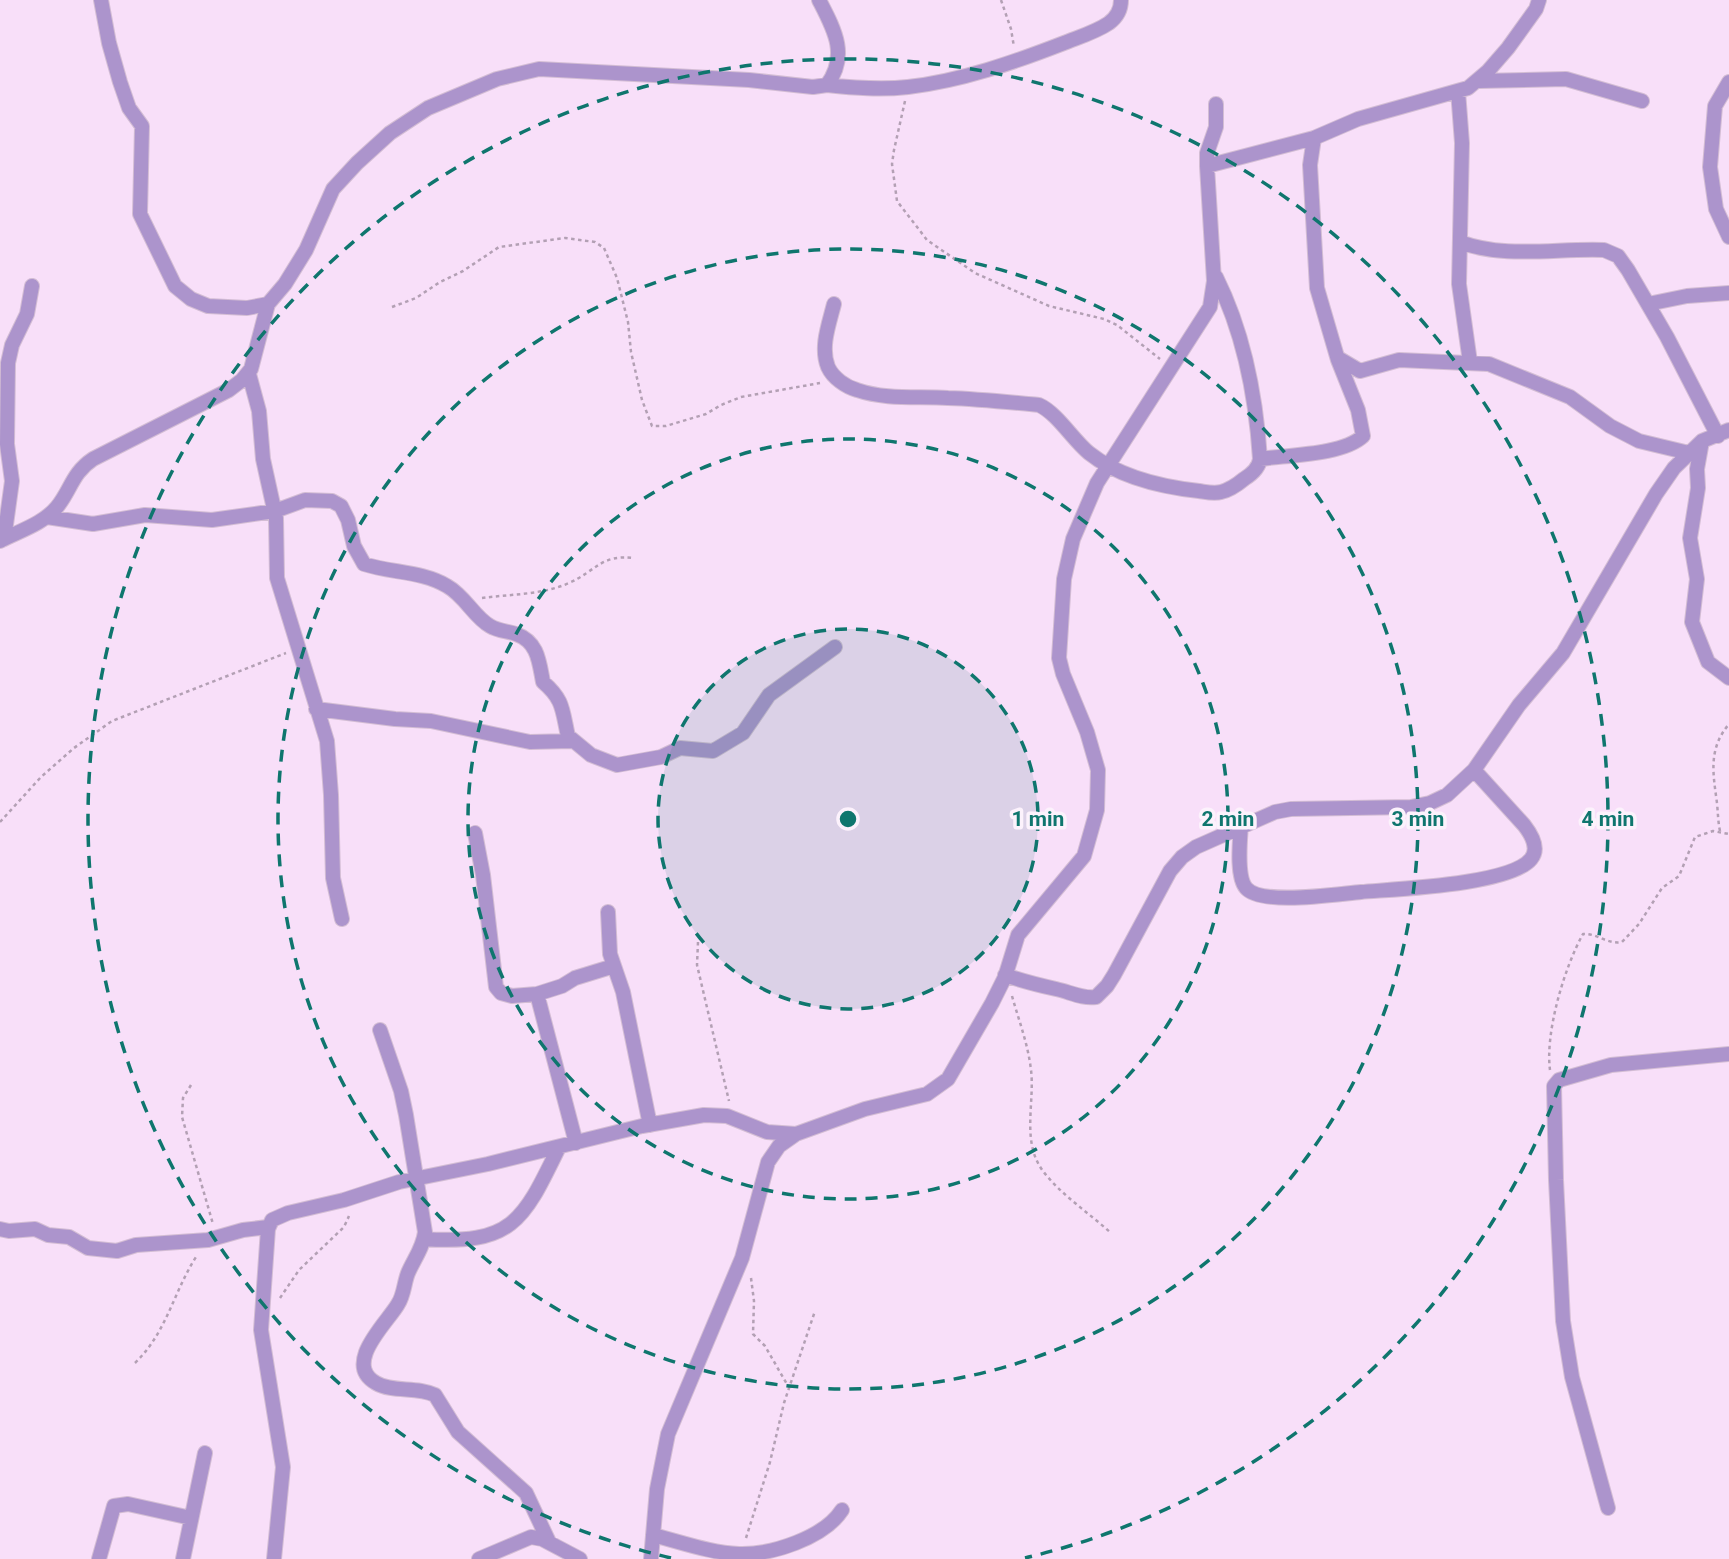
<svg xmlns="http://www.w3.org/2000/svg" width="1729" height="1559" font-family="Roboto,sans-serif">
<style>
.lines{fill:none;stroke-linecap:round;stroke-linejoin:round}
.minor-casing{stroke:#d3bdd4;stroke-width:16}
.path{stroke:#b3a0b4;stroke-width:2.5;stroke-dasharray:3.5 3.5;stroke-linecap:butt}
.minor{stroke:#ac94cc;stroke-width:14}
.ring{fill:none;stroke:#0f766e;stroke-width:3.5;stroke-dasharray:12 9}
.centre{fill:#0f766e;stroke:#fcf2fc;stroke-width:3.5}
.ring-label{font-size:21px;text-anchor:middle;font-weight:bold;fill:#0f766e;stroke:#fcf2fc;stroke-width:7;stroke-linejoin:round;paint-order:stroke}
</style>
<rect width="100%" height="100%" fill="#f8dff9"/>
<g class="lines">
<g class="minor-casing">
<path id="minor" d="M101 0 109 43 120 82 129 108 142 126 140 214 175 286 191 299 208 306 247 308 268 304
M1479 81 1566 79 1642 101
M1729 82 1715 106 1710 167 1716 209 1729 237
M827 85C855 88 880 90 908 87 961 81 1015 62 1064 43 1079 37 1096 32 1109 23 1117 17 1121 10 1121 0
M1458 91 1462 143 1459 284 1470 362
M1207 166 1314 138 1358 119 1468 88 1488 71 1508 48 1536 9 1539 0
M1460 242C1505 259 1556 248 1604 250L1618 256 1628 270 1667 337 1718 436
M834 304C829 324 820 347 828 367 833 378 846 387 857 390 886 400 918 396 948 398 978 399 1008 402 1039 405 1057 413 1073 440 1089 453 1119 477 1162 487 1199 491 1206 492 1214 494 1221 492 1229 490 1238 484 1244 479 1252 474 1259 468 1260 459 1256 396 1244 333 1216 277
M1648 304 1687 296 1729 293
M1338 358 1360 371 1399 360 1489 364 1570 397 1610 426 1639 441 1689 453
M249 374 259 411 263 459 276 518 277 578 327 741 331 795 333 878 342 919
M1702 441 1697 469 1698 488 1690 538 1697 579 1692 622 1708 662 1729 678
M1260 459C1288 455 1343 455 1363 436L1358 410 1338 360 1317 288 1310 165 1314 138
M47 517 93 524 145 515 212 520 275 511 305 500 332 501 341 506 348 520 354 546 364 564C391 573 422 571 447 586 465 596 474 617 490 626 498 631 507 631 516 634 538 642 539 661 543 682 564 700 562 710 568 736L591 755 617 765 661 757 680 748 713 751 743 733 769 695 835 647
M4 539 12 481 7 444 8 363 12 345 27 314 32 286
M0 541C19 531 43 524 57 507 71 490 72 473 93 459L229 390 242 380 251 369 268 304 285 284 306 250 333 189 357 163 390 133 428 108 497 79 539 69 749 80 813 87 827 85C849 55 834 29 819 0
M316 709 395 719 431 721 530 742 572 741
M1241 825C1240 841 1236 876 1246 888 1261 906 1337 894 1361 892 1395 889 1510 885 1531 859 1540 848 1531 834 1524 825L1474 770
M475 833 483 875 496 987 501 993 512 996 537 994 562 986 575 978 614 966
M608 912 610 954 623 992 650 1125
M1005 975C1022 981 1038 985 1056 989 1070 992 1082 999 1096 997L1107 986 1114 975 1170 871 1182 857 1196 847 1275 812 1291 809 1411 807 1430 803 1447 795 1474 770 1519 705 1563 653 1656 494 1674 468 1702 441 1729 430
M537 994 576 1143
M380 1030 401 1091 406 1115 425 1232C423 1248 414 1259 408 1273 404 1283 404 1295 398 1304 388 1322 342 1363 376 1383 393 1393 417 1386 435 1395L458 1432 526 1493 549 1542
M0 1229 9 1231 35 1229 48 1235 69 1237 88 1248 117 1251 136 1245 208 1240 243 1230 268 1227
M424 1239C513 1245 523 1221 559 1147
M1608 1508 1572 1377 1563 1321 1556 1180 1554 1086 1559 1080 1611 1065 1729 1054
M653 1535C681 1542 711 1553 739 1554 771 1555 824 1538 842 1510
M99 1559 114 1506 128 1504 191 1518
M183 1559 205 1453
M274 1559 283 1467 261 1330 268 1229 272 1220 288 1213 344 1200 399 1182 488 1164 642 1126 704 1115 727 1116 767 1132 796 1134
M479 1559 531 1537 542 1539 580 1559
M651 1559 657 1489 668 1434 742 1258 768 1162 779 1146 796 1134 865 1109 927 1094 948 1079 992 1003 1005 977 1018 935 1084 856 1097 810 1098 770 1087 732 1063 674 1059 658 1064 579 1073 539 1097 483 1210 307 1214 281 1207 166V153L1216 127V104"/>
</g>
<path class="path" d="M1001 0 1011 29 1014 47
M905 101 894 150 892 164 897 201 927 240 975 273 1049 306 1104 319 1117 325 1160 359
M392 307 416 298 440 282 463 271 499 247 565 238 595 242 604 248 617 278 628 322 631 352 642 400 652 426H666L706 414 721 405 741 397 820 383
M482 598C511 594 542 595 569 583 596 571 601 554 634 558
M0 822 41 777 74 748 112 721 286 653
M1720 831C1718 822 1718 813 1717 803 1713 773 1708 749 1729 724
M698 942 697 965 729 1101
M1012 996C1019 1021 1028 1044 1031 1070 1035 1102 1021 1142 1043 1171 1060 1194 1089 1213 1111 1233
M1550 1070C1545 1033 1564 968 1583 934 1597 933 1608 945 1622 942L1639 924 1662 888 1679 876 1695 837 1713 831 1729 834
M191 1085 183 1098 182 1117 213 1224
M751 1278 754 1301 753 1334 765 1346 788 1386
M280 1298 299 1270 344 1227 349 1216
M135 1363C167 1332 173 1293 196 1257
M746 1538 770 1462 784 1403 815 1311"/>
<use href="#minor" class="minor"/>
</g>
<circle cx="848" cy="819" r="190" fill="#0f766e" fill-opacity=".12"/>
<g class="ring">
<circle cx="848" cy="819" r="190"/>
<circle cx="848" cy="819" r="380"/>
<circle cx="848" cy="819" r="570"/>
<path d="M671 1558A760 760 0 1 1 1025 1558"/>
</g>
<circle cx="848" cy="819" r="10" class="centre"/>
<g class="ring-label">
<text x="1038" y="826">1 min</text>
<text x="1228" y="826">2 min</text>
<text x="1418" y="826">3 min</text>
<text x="1608" y="826">4 min</text>
</g>
</svg>
